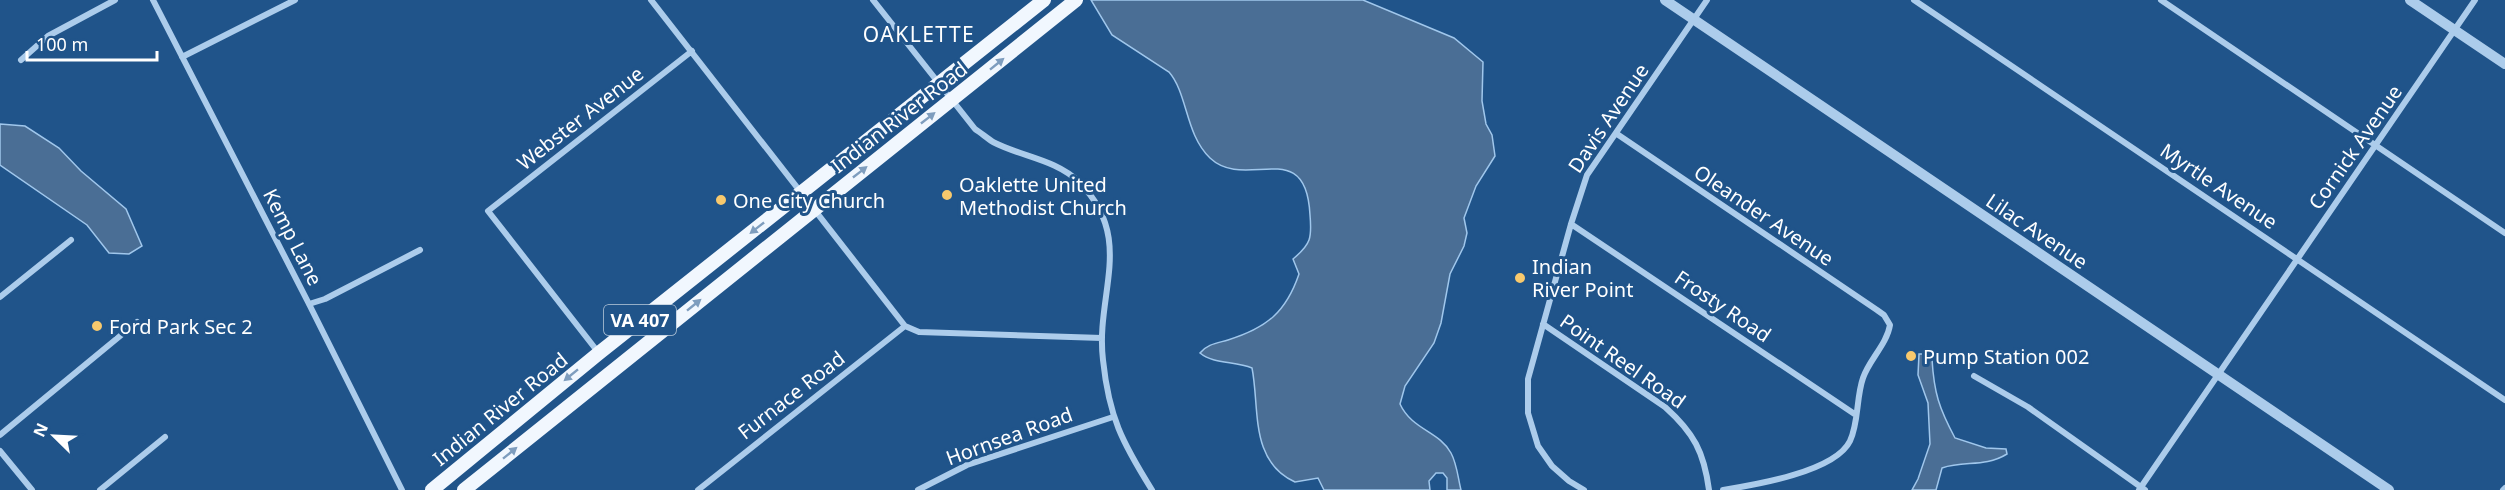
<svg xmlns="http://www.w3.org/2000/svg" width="2505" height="490" font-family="'Noto Sans',sans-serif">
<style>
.water{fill:#4a6e95;stroke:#a0c7ec;stroke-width:1.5}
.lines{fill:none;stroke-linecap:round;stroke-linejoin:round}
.minor{stroke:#accceb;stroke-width:6}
.tertiary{stroke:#accceb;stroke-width:10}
.primary{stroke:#f1f7fe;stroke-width:14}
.oneway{fill:#7e9dbe}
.poi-dot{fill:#f8c96d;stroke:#20548a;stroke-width:2}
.labels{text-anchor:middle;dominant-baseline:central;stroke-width:6;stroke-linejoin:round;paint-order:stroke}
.shield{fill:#20548a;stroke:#bcccdc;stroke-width:1.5}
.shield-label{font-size:18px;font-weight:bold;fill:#fff}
.street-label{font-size:20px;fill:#fff;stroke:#20548a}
.poi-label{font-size:20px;fill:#fff;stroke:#20548a;text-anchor:start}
.neighbourhood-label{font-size:21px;letter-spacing:1.5px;fill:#fff;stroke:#20548a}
</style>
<rect width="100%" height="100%" fill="#20548a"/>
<path class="water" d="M1091 0H1363L1454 38 1483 62 1482 101 1486 124 1492 135 1495 156 1476 186 1464 218 1467 233 1464 246 1450 274 1441 323 1434 343 1405 386 1400 404C1412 430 1439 431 1451 453 1457 464 1458 478 1461 490H1447V478L1443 473H1436L1429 481 1430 490H1324L1318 478 1295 482C1249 461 1260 408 1252 368 1235 361 1213 364 1200 353 1207 344 1218 343 1228 340 1267 328 1286 312 1299 274L1293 259C1311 244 1312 238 1310 215 1306 134 1246 192 1210 158 1185 134 1188 94 1169 72L1112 35Z
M0 124 25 126 59 148 81 171 126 209 142 246 129 254 109 253 87 225 0 165Z
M1919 354H1927L1932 359C1934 393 1939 408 1955 438L1986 448 2006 449 2007 454C1984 468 1965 460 1942 468L1936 490H1912L1918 479 1930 444 1928 403 1918 375Z"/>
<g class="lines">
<path class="minor" d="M153 0 309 304 402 490
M651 0 905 326 919 332 1102 338
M873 0 975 129C981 133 987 138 993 142 1022 157 1055 159 1079 182 1136 239 1095 294 1103 360 1109 417 1122 442 1152 490
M1914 0 2505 400
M2161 0 2505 233
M182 57 295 0
M21 60 48 36 115 0
M1617 134 1877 310 1884 315 1890 325C1887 344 1869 360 1863 378 1856 398 1859 422 1850 441 1835 472 1754 485 1723 490
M1571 224 1856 415
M0 297 71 240
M309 304 325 299 420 250
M1543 324 1665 407C1694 433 1704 452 1709 490
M598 352 488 211 692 51
M1974 376 2028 407 2145 490
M0 435 137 322
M0 451 32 490
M100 490 165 437
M698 490 905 326
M918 490 967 465 1113 417
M1584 490 1569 481 1552 466 1538 446 1528 413V379L1571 224 1587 175 1707 0
M2139 490 2475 0
M2503 490 2505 488"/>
<path class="tertiary" d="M1665 0 2389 490
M2410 0 2505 64"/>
<path class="primary" d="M432 490 599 353 1044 0
M464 490 1076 0"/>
</g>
<defs><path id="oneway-solid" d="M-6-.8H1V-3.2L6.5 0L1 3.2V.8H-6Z" transform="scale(1.5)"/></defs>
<g class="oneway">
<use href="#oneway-solid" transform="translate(997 64) rotate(-39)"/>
<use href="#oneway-solid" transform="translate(928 118) rotate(-38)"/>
<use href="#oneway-solid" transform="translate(860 172) rotate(-38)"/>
<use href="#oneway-solid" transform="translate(757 228) rotate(142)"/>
<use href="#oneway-solid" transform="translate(694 305) rotate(-39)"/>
<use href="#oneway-solid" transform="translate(571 375) rotate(141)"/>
<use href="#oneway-solid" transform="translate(510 453) rotate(-39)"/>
</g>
<g class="poi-dot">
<circle cx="947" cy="195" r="6"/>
<circle cx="721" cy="200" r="6"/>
<circle cx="1520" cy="278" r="6"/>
<circle cx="97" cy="326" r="6"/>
<circle cx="1911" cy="356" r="6"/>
</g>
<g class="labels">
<rect class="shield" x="604" y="305" width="72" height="30" rx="4.5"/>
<g class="shield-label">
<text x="640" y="320">VA 407</text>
</g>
<g class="street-label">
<text transform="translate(899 117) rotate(-38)">Indian River Road</text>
<text transform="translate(580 118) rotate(-38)">Webster Avenue</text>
<text transform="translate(1608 118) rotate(-56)">Davis Avenue</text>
<text transform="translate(2355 147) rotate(-55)">Cornick Avenue</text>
<text transform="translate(2219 186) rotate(34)">Myrtle Avenue</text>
<text transform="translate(1764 215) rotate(34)">Oleander Avenue</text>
<text transform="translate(2037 231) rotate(34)">Lilac Avenue</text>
<text transform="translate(293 237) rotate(63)">Kemp Lane</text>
<text transform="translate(1723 306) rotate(34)">Frosty Road</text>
<text transform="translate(1623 361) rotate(35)">Point Reel Road</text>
<text transform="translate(791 395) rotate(-38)">Furnace Road</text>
<text transform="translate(500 409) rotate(-39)">Indian River Road</text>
<text transform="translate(1009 436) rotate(-20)">Hornsea Road</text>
</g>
<g class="poi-label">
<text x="959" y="184">Oaklette United<tspan x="959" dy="23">Methodist Church</tspan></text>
<text x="733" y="200">One City Church</text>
<text x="1532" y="266">Indian<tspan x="1532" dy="23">River Point</tspan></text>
<text x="109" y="326">Ford Park Sec 2</text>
<text x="1923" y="356">Pump Station 002</text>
</g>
<g class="neighbourhood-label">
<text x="919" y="34">OAKLETTE</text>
</g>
</g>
<g transform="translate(54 436) rotate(294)" stroke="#20548a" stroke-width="4.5" paint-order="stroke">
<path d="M0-4.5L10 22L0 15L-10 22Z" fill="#ffffff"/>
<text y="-9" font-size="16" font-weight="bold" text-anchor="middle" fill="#ffffff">N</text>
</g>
<path d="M27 51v9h130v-9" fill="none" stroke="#ffffff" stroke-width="3"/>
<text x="36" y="51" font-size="18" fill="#ffffff" stroke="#20548a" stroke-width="4.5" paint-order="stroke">100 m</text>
</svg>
